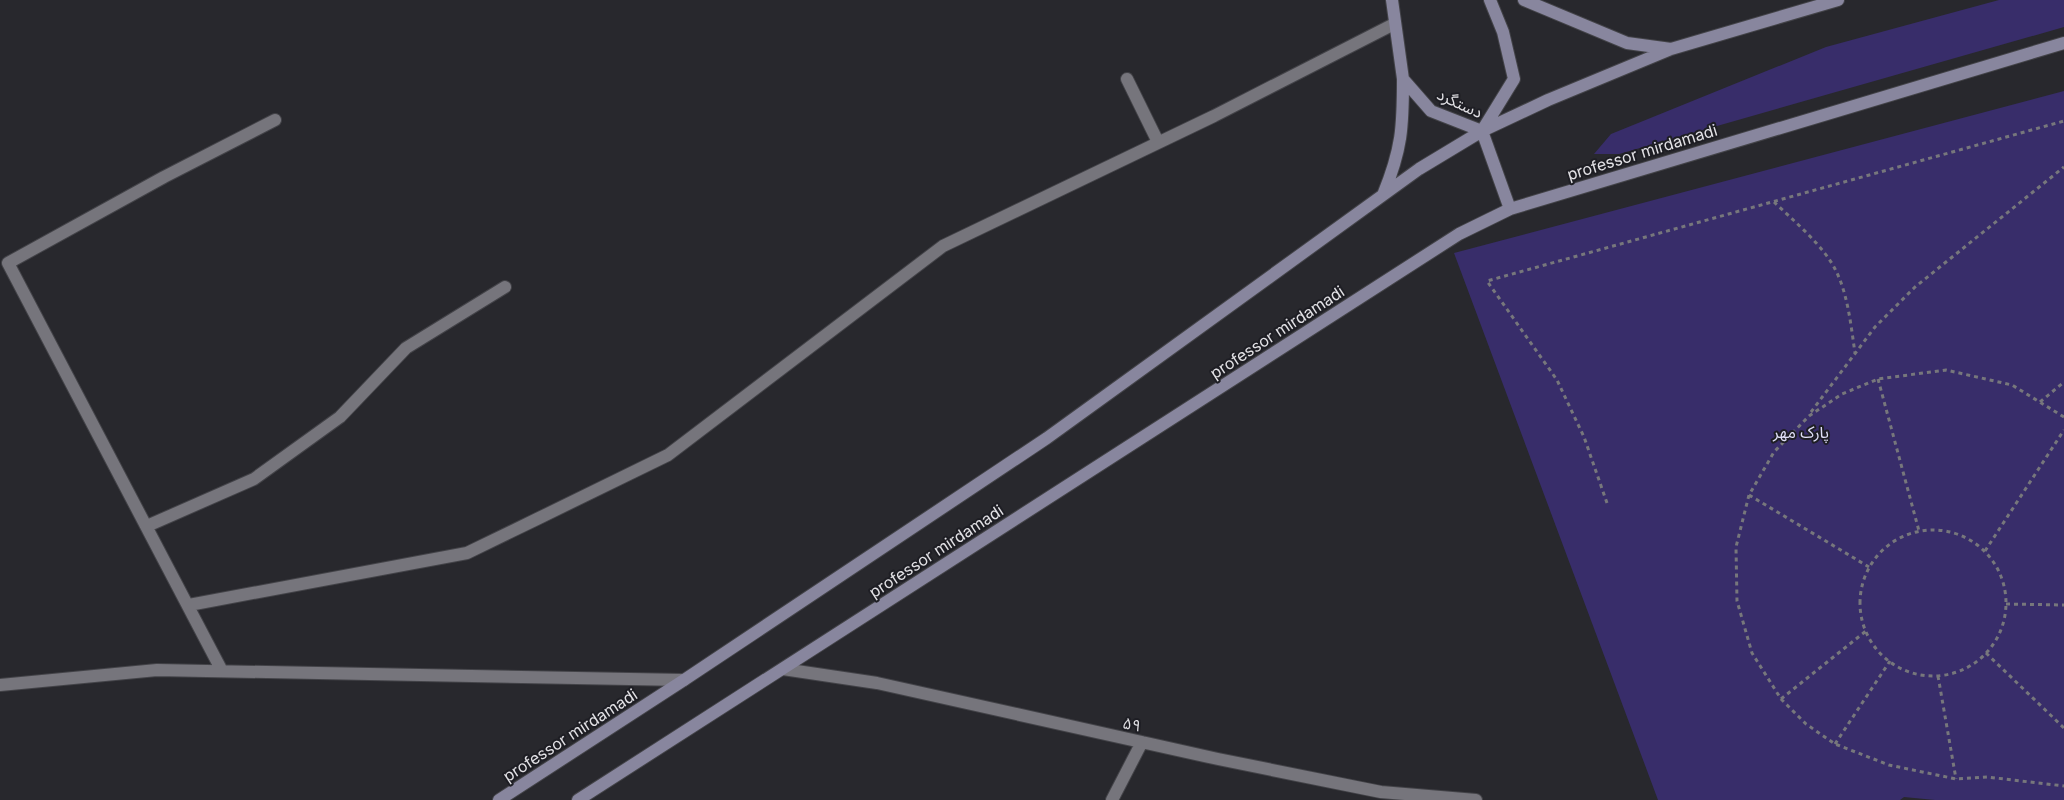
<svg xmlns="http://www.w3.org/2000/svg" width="2064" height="800" font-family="Inter,'Noto Sans Arabic',sans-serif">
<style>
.green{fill:#382d6a}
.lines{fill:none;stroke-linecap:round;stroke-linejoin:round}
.minor-casing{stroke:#434348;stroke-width:14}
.secondary-casing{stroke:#434348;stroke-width:14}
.path{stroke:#77777c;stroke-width:3;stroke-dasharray:4 4;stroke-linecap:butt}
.minor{stroke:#76757c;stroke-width:12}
.secondary{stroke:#88869e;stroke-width:12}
.labels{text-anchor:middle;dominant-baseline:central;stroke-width:4;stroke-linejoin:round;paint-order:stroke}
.street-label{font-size:16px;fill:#e2e1e5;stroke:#1e1e24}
.park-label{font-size:16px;fill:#e1e0f8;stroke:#1e1e24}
</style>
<rect width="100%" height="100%" fill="#28282d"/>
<path class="green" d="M1999 0H2064V27L1619 154H1594L1611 134 1826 47Z
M2064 91V800H1935L1904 797 1900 800H1658L1454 253Z"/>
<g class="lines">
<g class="minor-casing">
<path id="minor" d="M1127 79 1158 142
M147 526 254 479 340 417 406 348 505 287
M189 605 467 553 537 519 668 455 943 246 1214 116 1394 24
M783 669 877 683 1218 759 1381 792 1476 800
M222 671 8 263 164 177 275 120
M0 685 157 670 684 680
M1112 800 1142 742"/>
</g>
<g class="secondary-casing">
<path id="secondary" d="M1392 0 1403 79 1431 111 1482 131
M1524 0 1627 43 1671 49
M1482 131 1514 79 1503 32 1490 0
M1482 131 1510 209
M1383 195C1402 149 1403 127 1403 79
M499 800 684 680 1047 438 1419 169 1482 131 1548 100 1671 49 1838 0
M578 800 1459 234 1510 209 2064 43"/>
</g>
<path class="path" d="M1774 202C1793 220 1825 247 1836 271 1848 295 1851 326 1855 353
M1878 379 1919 531
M2040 402 2064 382
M1811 412 1875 327 1915 287 2064 167
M2064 417 2012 385 1946 370 1878 379 1842 394 1809 416 1774 452 1749 495 1736 547 1737 601 1752 653 1781 699 1806 724 1835 744 1889 765 1956 779 1987 777 2064 786
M1749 495 1869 567
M1607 503 1584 437 1557 380 1487 281 2064 121
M1860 603a73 73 0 1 1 146 0a73 73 0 1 1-146 0Z
M1985 551 2064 430
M2006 604 2064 605
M1986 653 2064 728
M1938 676 1956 779
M1781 699 1866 631
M1835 744 1890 661"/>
<use href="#minor" class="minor"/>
<use href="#secondary" class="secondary"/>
</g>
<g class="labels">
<g class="street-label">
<text transform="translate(1460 103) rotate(25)">دستگرد</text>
<text transform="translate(1642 152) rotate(-17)">professor mirdamadi</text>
<text transform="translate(1277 332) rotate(-33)">professor mirdamadi</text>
<text transform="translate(936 551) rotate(-33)">professor mirdamadi</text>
<text transform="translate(1132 724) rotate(12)">۵۹</text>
<text transform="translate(570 735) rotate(-33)">professor mirdamadi</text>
</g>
<g class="park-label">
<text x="1801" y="432">پارک مهر</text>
</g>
</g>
</svg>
